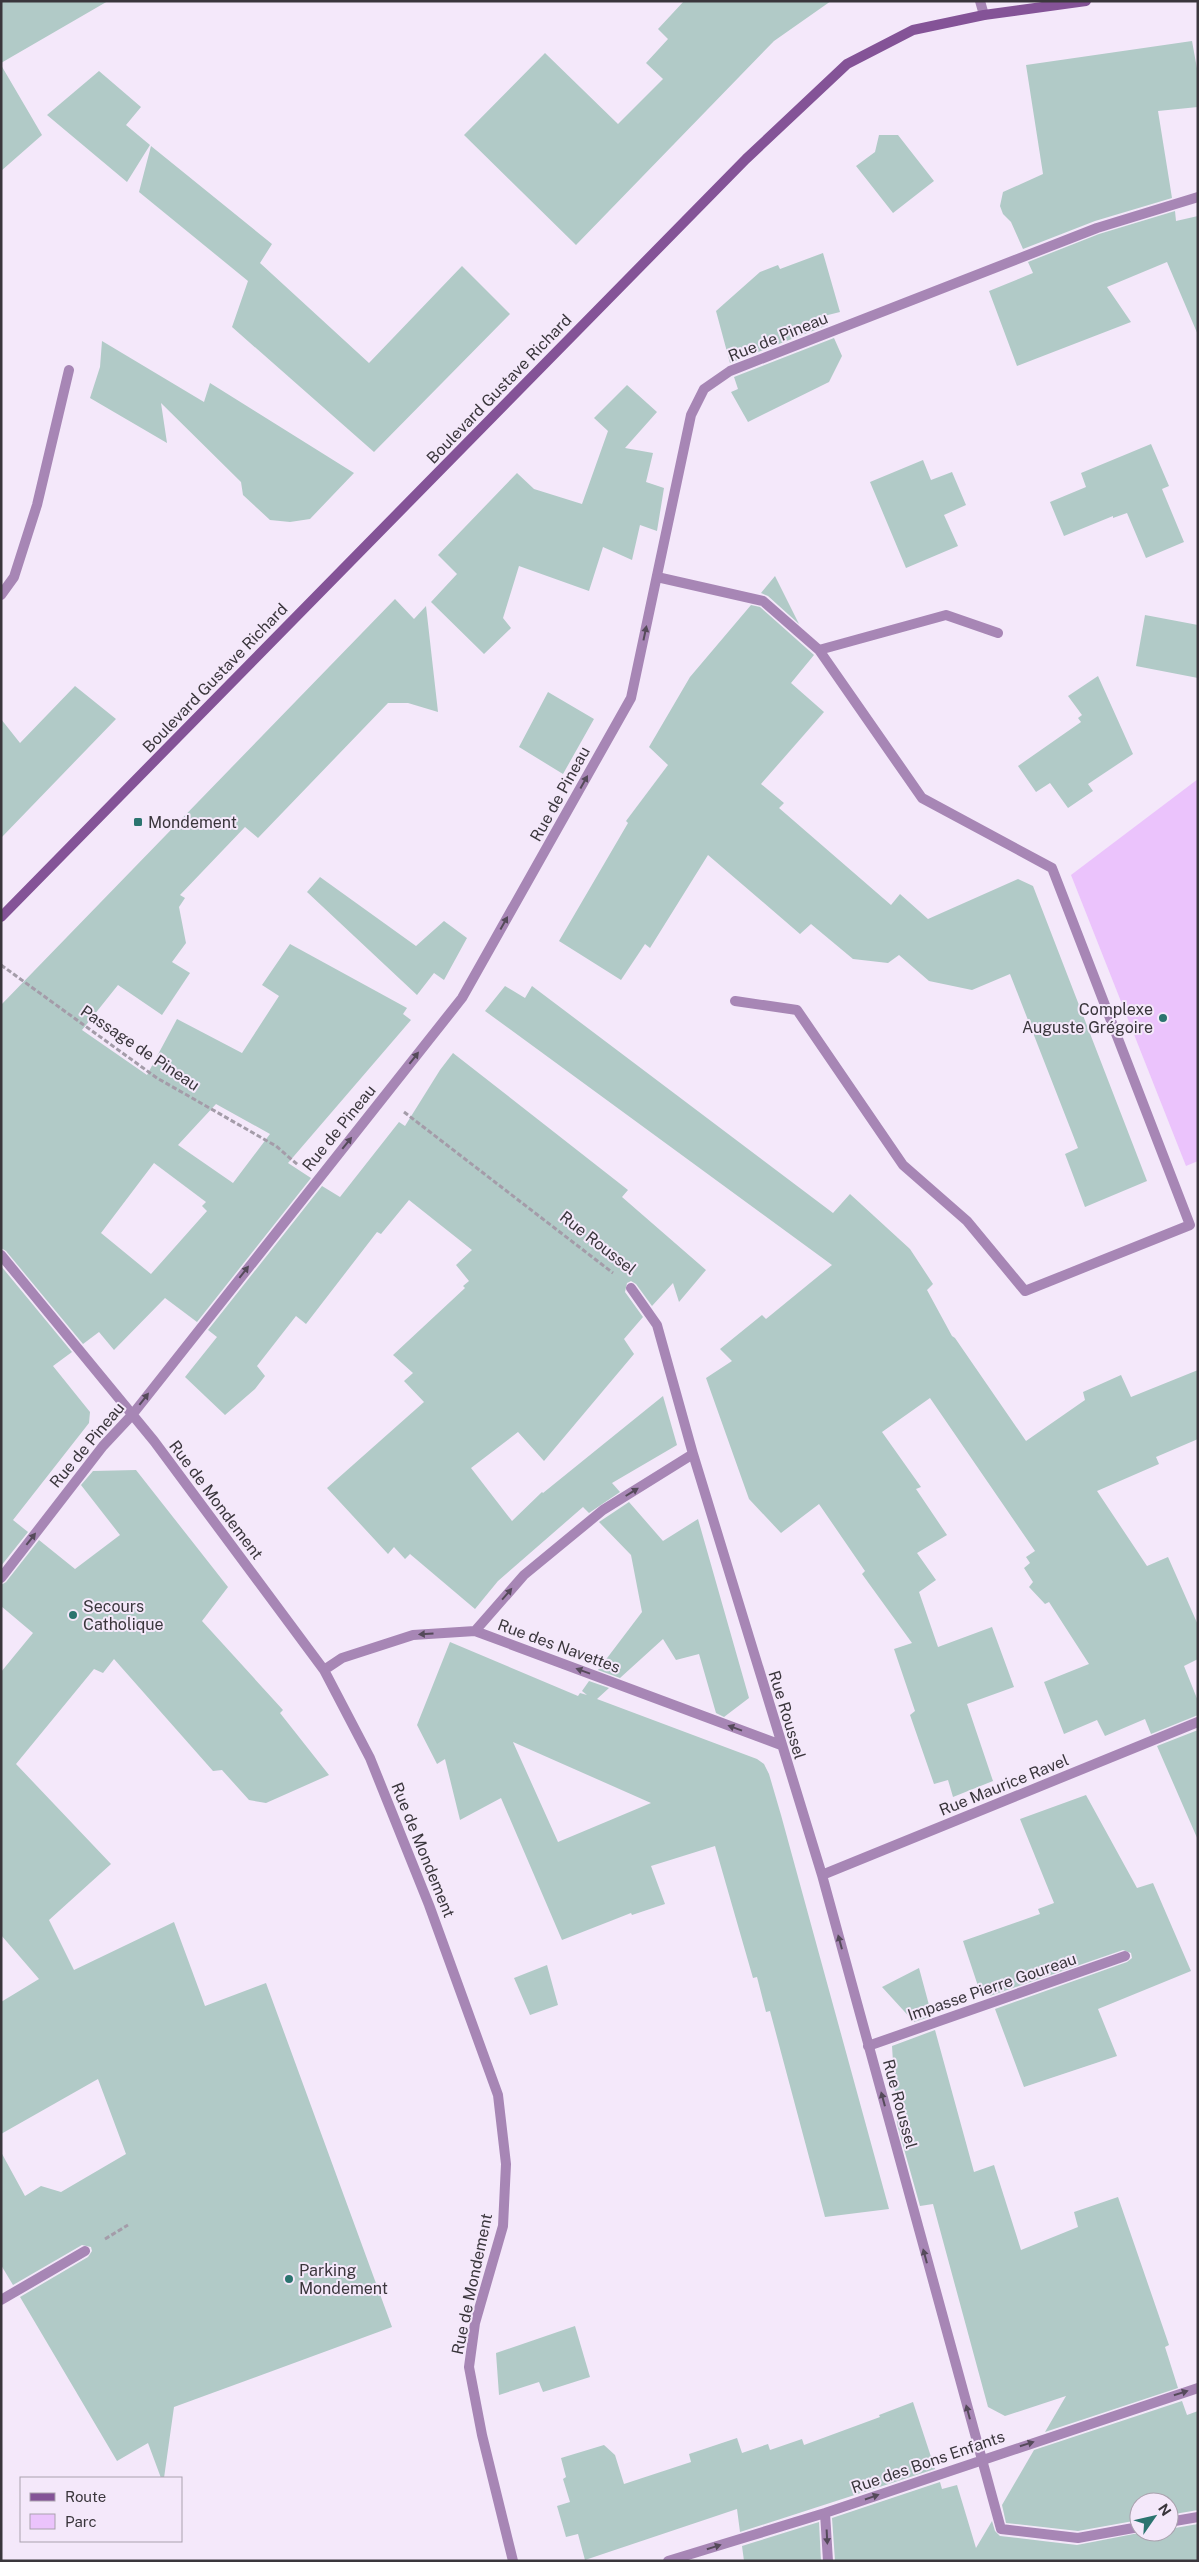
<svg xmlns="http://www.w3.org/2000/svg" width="1199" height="2562" font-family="'Public Sans',sans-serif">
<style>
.green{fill:#ebc3fc}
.building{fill:#b1cac7;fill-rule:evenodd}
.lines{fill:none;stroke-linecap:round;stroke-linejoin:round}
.path{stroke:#a49ca9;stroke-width:3;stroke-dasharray:5 2.5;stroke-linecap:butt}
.lane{stroke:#a786b5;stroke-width:10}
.street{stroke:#a786b5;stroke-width:10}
.secondary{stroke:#845397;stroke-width:10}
.oneway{fill:#554a5a}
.poi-dot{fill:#2b746f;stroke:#f4e8fa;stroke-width:2}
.labels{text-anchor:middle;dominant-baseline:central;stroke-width:4;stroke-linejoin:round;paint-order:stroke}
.street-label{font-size:16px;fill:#3a363c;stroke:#f4e8fa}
.poi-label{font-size:16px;fill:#3a363c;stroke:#f4e8fa;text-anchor:start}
</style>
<rect width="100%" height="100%" fill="#f4e8fa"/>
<path class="green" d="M1198 779V1161L1186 1166 1071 875Z"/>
<path class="building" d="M1 1H108L1 63Z
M684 1H831L774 41 576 245 464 135 545 53 618 124 663 79 646 63 668 39 658 29Z
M1192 41 1198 74V107L1158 111 1172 198 1095 221 1023 249 1011 222 1003 214 1000 206 1003 192 1043 174 1026 65Z
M1 65 42 135 1 171Z
M99 71 141 107 126 125 150 145 127 182 47 115Z
M879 135H898L934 181 893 213 856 166 875 152Z
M151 146 272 244 260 263 369 363 462 266 510 314 374 452 232 327 248 281 139 192Z
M1175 211 1176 221 1198 216V335L1167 262 1107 287 1131 322 1017 366 989 291 1033 273 1028 262 1099 234Z
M823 253 840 312 824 316 828 325 730 363 716 311 760 272 778 265 780 269Z
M834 338 842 356 829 382 748 422 731 392 738 389 734 377Z
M102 341 204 402 210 383 354 473 310 519 290 522 270 520 243 495 241 482 161 403 167 443 90 398 100 367Z
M627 385 657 412 625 448 653 453 646 482 664 488 657 531 640 525 632 560 603 547 589 591 519 566 503 618 511 628 484 654 431 602 457 574 438 555 517 473 534 489 582 504 608 431 594 418Z
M1151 444 1169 486 1162 489 1184 542 1146 558 1127 513 1113 518V516L1064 536 1050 502 1086 487 1081 473Z
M923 460 931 480 952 472 966 505 944 515 958 546 906 568 870 482Z
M775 576 799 624 768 596 761 593Z
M395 599 414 619 426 606 438 712 408 703H388L258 838 245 827 180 895 185 898 179 907 186 943 172 962 190 973 162 1015 118 985 82 1030 147 1075 177 1019 242 1053 279 996 262 985 290 944 407 1008 403 1014 411 1020 288 1163 311 1178 197 1322 165 1298 114 1350 99 1332 83 1344 6 1251 1 1248V1005ZM216 1104 270 1134 233 1183 178 1145ZM154 1163 206 1202 202 1206 207 1211 151 1274 101 1233Z
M751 605 760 607 814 655 791 683 824 712 761 784 784 803 779 808 891 905 900 894 928 919 1018 879 1033 886 1147 1181 1085 1207 1065 1154 1078 1148 1010 974 972 990 929 981 899 955 888 963 853 959 811 924 800 934 708 855 650 948 645 944 621 980 559 941 628 823 626 821 668 765 649 747 690 677Z
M1145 615 1198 625V678L1136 666Z
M1098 676 1133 754 1088 784 1093 791 1068 808 1050 783 1036 792 1018 766 1081 722 1078 718 1082 715 1068 696Z
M75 686 116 719 1 838V719L20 743Z
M548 692 594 719 563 774 519 747Z
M320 877 416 946 444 921 467 938 444 980 434 973 417 995 307 892Z
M505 986 525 998 532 986 833 1213 850 1194 910 1249 933 1284 927 1290 952 1336 955 1338 1026 1441 1085 1400 1083 1392 1121 1375 1131 1397 1198 1370V1439L1156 1457 1159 1464 1097 1491 1147 1566 1168 1557 1198 1625V1659L1184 1666 1198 1701V1715L1151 1734 1145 1719 1105 1736 1097 1720 1064 1734 1044 1682 1089 1664 1049 1602 1045 1604 1029 1587 1033 1582 1024 1568 1030 1563 1026 1557 1035 1551 930 1398 882 1432 921 1487 916 1489 947 1535 917 1553 936 1580 919 1592 938 1647 992 1627 1014 1687 967 1704 993 1781 953 1797 948 1780 934 1784 910 1715 915 1711 894 1649 912 1643 862 1574 865 1571 819 1504 781 1533 749 1499 706 1378 732 1361 720 1349 762 1315 766 1319 832 1265 485 1011Z
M453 1053 628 1190 622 1197 706 1270 679 1302 673 1283 652 1306 636 1284 631 1281 627 1283 625 1292 643 1317 624 1339 634 1354 544 1461 518 1432 471 1468 512 1521 542 1492 543 1493 663 1396 677 1445 612 1483 620 1492 589 1513 583 1507 498 1581 475 1609 410 1554 405 1559 394 1547 388 1554 327 1488 424 1402 404 1381 413 1373 393 1355 465 1288 463 1286 469 1281 456 1265 472 1250 409 1200 381 1234 377 1232 306 1324 296 1316 257 1366 265 1376 255 1389 225 1415 185 1377 217 1337 208 1330 322 1186 340 1197 399 1122 405 1126 440 1070Z
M1 1266 72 1352 53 1366 90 1412 89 1423 13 1520 28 1532 1 1566Z
M136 1470 228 1587 202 1621 283 1710 280 1713 329 1775 266 1803 249 1800 222 1770 213 1771 114 1659 103 1673 94 1669 16 1764 111 1864 49 1920 74 1970 174 1922 205 2006 266 1983 392 2327 174 2407 164 2478H161L148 2443 117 2461 20 2297 88 2257 92 2251 91 2247 82 2245 13 2285 1 2265V2152L25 2196 41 2186 61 2192 126 2154 98 2079 1 2134V2002L39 1979 1 1935V1672L33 1633 1 1606V1585L6 1582 39 1540 75 1569 120 1535 81 1485 93 1471Z
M629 1502 663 1541 698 1519 749 1698 724 1717 716 1713 699 1654 676 1660 663 1639 620 1678 598 1670 642 1612 631 1555 599 1522Z
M450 1642 578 1696 580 1693 587 1695 582 1691 589 1681 609 1688 597 1699 757 1759 764 1764 769 1774 781 1815 889 2209 825 2217 770 2011 766 2012 757 1977 753 1978 715 1846 651 1866 665 1904 632 1915 631 1913 562 1940 501 1798 460 1820 445 1759 437 1764 417 1725ZM513 1742 651 1803 558 1842Z
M1198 1730V1840L1157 1746Z
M1086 1795 1137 1888 1153 1883 1191 1971 1098 2009 1117 2056 1024 2087 995 2009 1127 1962 1132 1958 1131 1953 1123 1950 990 1996 987 1989 980 1992 963 1941 1040 1914 1038 1909 1054 1903 1020 1819Z
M547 1965 558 2005 530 2015 514 1978Z
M919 1968 932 2016 914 2022 882 1987Z
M935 2030 974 2172 994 2165 1021 2250 1078 2227 1074 2212 1118 2197 1169 2345 1165 2347 1178 2388 1045 2432 1066 2396 1005 2416 988 2407 933 2204 920 2206 897 2124 892 2046Z
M575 2326 590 2377 543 2392 539 2382 499 2395 496 2353Z
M1182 2401 1187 2415 1198 2411V2510L1169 2515V2502H1139V2520L1078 2531 1006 2523 1002 2505 1034 2450Z
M913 2402 935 2469 740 2532 737 2509 585 2560 578 2534 566 2537 557 2506 570 2502 563 2479 566 2477 561 2458 604 2445 615 2455 624 2484 691 2462 689 2454 737 2438 742 2453 768 2444 770 2450 802 2439 804 2445 880 2417 879 2415Z
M940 2482 942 2489 957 2485 976 2548 992 2521 995 2531 1000 2536 1077 2545 1144 2532H1169V2529L1198 2524V2561H835L832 2518Z
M819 2522 821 2561H744L742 2546Z"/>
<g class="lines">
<path class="path" d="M1 965 157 1078 276 1146 298 1165
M404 1112 613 1273
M105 2239 128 2225"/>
<path class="lane" d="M657 577 763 601 819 650 946 615 998 633
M735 1001 797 1010 903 1165 967 1221 1025 1291 1190 1225 1052 868 922 798 819 650"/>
<path class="street" d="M980 1 984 15
M1 595 14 577 37 505 69 370
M1 1255 154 1441 324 1670 370 1758 429 1905 498 2095 506 2164 503 2226 475 2323 469 2367 482 2435 513 2561
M631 1288 657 1325 693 1454 822 1875 1001 2529 1078 2538 1139 2527
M1 1578 103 1446 132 1415 462 998 631 698 691 415 704 389 730 371 1097 228 1198 197
M475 1631 524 1575 603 1510 693 1454
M324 1670 342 1658 413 1635 475 1631 781 1745
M822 1875 1198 1722
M868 2046 1125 1956
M1 2300 85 2251
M825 2513 828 2561
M1169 2522 1198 2517
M668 2561 825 2513 1198 2388"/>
<path class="secondary" d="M1 917 746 159 847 64 913 30 984 15 1086 1"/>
</g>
<defs><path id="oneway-solid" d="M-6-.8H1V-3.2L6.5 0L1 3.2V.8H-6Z" transform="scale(1.25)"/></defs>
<g class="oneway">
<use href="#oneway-solid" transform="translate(645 633) rotate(-78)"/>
<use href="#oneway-solid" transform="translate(584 782) rotate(-61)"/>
<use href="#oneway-solid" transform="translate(504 923) rotate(-61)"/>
<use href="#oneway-solid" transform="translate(414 1058) rotate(-52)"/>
<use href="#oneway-solid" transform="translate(347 1143) rotate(-51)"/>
<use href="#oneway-solid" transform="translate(244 1272) rotate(-52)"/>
<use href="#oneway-solid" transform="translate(144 1399) rotate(-52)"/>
<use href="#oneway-solid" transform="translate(632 1492) rotate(-32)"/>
<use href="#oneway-solid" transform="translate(31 1539) rotate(-52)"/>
<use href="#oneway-solid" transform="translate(507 1594) rotate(-49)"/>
<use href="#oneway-solid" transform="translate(426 1634) rotate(177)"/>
<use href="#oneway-solid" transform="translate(583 1671) rotate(-160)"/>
<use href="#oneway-solid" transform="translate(735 1728) rotate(-160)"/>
<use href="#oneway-solid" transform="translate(840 1942) rotate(-105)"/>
<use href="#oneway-solid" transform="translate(883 2099) rotate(-105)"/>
<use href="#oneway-solid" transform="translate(925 2256) rotate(-105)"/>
<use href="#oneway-solid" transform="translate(1181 2393) rotate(-18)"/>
<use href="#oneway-solid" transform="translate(968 2412) rotate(-105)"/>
<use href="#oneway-solid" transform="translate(1027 2444) rotate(-18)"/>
<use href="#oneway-solid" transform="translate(872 2497) rotate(-19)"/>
<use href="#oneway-solid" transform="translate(827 2537) rotate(87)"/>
<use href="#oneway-solid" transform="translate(714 2547) rotate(-17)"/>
</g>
<g class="poi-dot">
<rect x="133" y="817" width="10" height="10" rx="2.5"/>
<circle cx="1163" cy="1018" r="5"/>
<circle cx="73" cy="1615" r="5"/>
<circle cx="289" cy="2279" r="5"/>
</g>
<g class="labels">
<g class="street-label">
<text transform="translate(778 337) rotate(-22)">Rue de Pineau</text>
<text transform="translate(499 389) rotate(-46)">Boulevard Gustave Richard</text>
<text transform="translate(215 678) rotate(-46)">Boulevard Gustave Richard</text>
<text transform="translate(560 794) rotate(-61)">Rue de Pineau</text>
<text transform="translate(140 1048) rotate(34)">Passage de Pineau</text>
<text transform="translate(339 1128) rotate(-51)">Rue de Pineau</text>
<text transform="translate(598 1243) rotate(38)">Rue Roussel</text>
<text transform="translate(87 1445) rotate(-50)">Rue de Pineau</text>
<text transform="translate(216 1500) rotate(53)">Rue de Mondement</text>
<text transform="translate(559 1646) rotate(20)">Rue des Navettes</text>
<text transform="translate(787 1715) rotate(73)">Rue Roussel</text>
<text transform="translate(1004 1785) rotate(-22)">Rue Maurice Ravel</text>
<text transform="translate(423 1850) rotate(68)">Rue de Mondement</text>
<text transform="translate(992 1987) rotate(-19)">Impasse Pierre Goureau</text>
<text transform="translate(900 2104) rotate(75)">Rue Roussel</text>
<text transform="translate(472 2284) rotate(-78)">Rue de Mondement</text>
<text transform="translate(928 2462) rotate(-19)">Rue des Bons Enfants</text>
</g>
<g class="poi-label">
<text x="148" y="822">Mondement</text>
<text x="1153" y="1009" text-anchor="end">Complexe<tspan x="1153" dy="18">Auguste Grégoire</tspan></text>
<text x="83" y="1606">Secours<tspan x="83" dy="18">Catholique</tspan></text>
<text x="299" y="2270">Parking<tspan x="299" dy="18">Mondement</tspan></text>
</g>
</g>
<rect width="1199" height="2562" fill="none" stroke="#3a363c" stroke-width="5"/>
<rect x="20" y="2477" width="162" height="65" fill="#f4e8fa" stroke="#aaa1ae"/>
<rect x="30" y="2493" width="25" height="8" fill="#845397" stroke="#aaa1ae"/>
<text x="65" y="2502" font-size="15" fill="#3a363c">Route</text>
<rect x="30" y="2514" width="25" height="15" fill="#ebc3fc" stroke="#aaa1ae"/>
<text x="65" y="2527" font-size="15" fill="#3a363c">Parc</text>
<g transform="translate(1154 2517) rotate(56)"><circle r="24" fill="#f4e8fa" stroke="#aaa1ae"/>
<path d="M0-4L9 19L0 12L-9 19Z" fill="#2b746f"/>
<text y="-8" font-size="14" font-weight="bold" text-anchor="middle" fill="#3a363c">N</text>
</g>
</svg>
